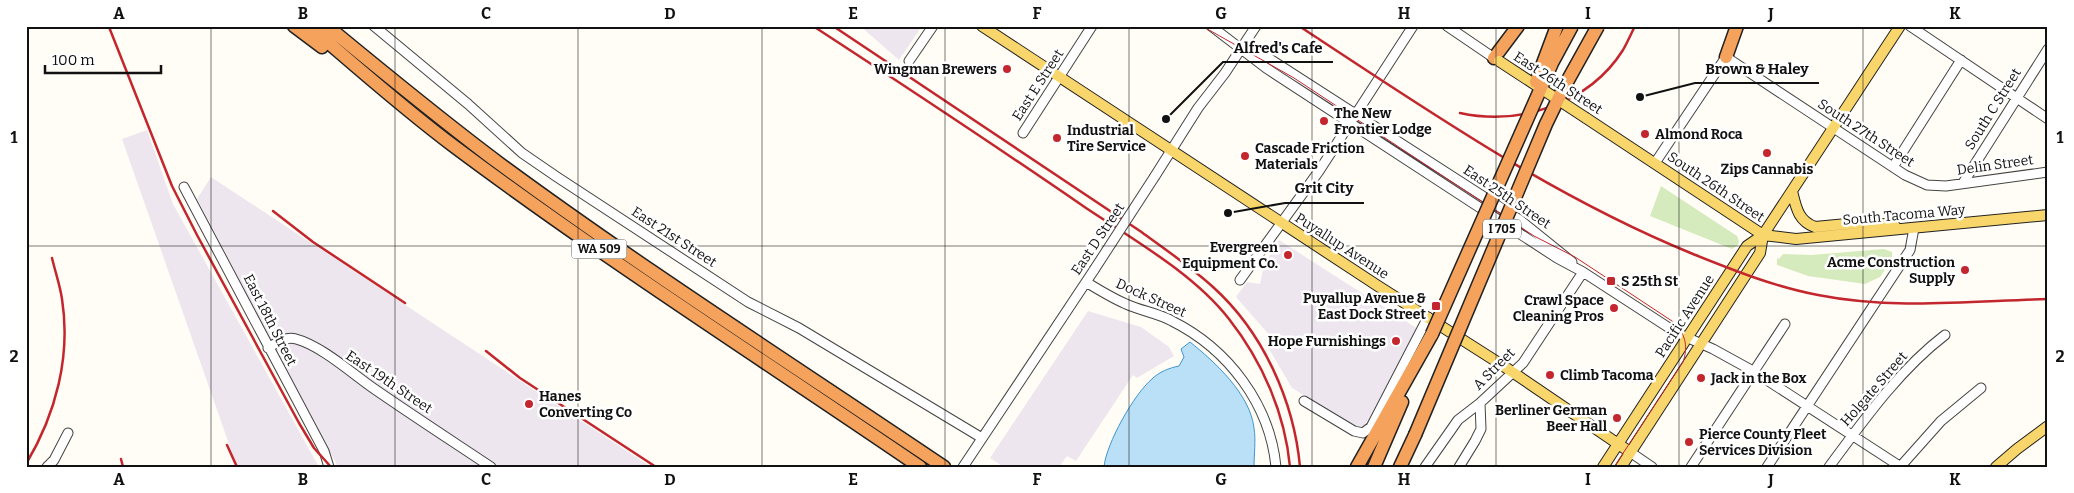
<svg xmlns="http://www.w3.org/2000/svg" width="2074" height="493" font-family="Bitter,serif">
<style>
.industrial{fill:#eee6ef}
.green{fill:#d5ebbd}
.water{fill:#b9e0f7;stroke:#3f96cf}
.lines{fill:none;stroke-linecap:round;stroke-linejoin:round}
.minor-casing{stroke:#444;stroke-width:11}
.major-casing{stroke:#222;stroke-width:12}
.highway-casing{stroke:#222;stroke-width:15}
.minor{stroke:#fff;stroke-width:9}
.major{stroke:#f9d66b;stroke-width:10}
.highway{stroke:#f5a25d;stroke-width:12}
.tram{stroke:#c4262e;stroke-width:1}
.rail{stroke:#c4262e;stroke-width:2.5}
.minor-bridge-casing{stroke:#444;stroke-width:11;stroke-linecap:butt}
.major-bridge-casing{stroke:#222;stroke-width:12;stroke-linecap:butt}
.highway-bridge-casing{stroke:#222;stroke-width:15;stroke-linecap:butt}
.minor-bridge{stroke:#fff;stroke-width:9}
.major-bridge{stroke:#f9d66b;stroke-width:10}
.highway-bridge{stroke:#f5a25d;stroke-width:12}
.grid{fill:none;stroke:#111;stroke-width:1;stroke-opacity:0.55}
.poi-dot{fill:#c4262e;stroke:#fff;stroke-width:2}
.labels{text-anchor:middle;dominant-baseline:central;stroke-width:5;stroke-linejoin:round;paint-order:stroke}
.shield{fill:#fff;stroke:#585858;stroke-width:1}
.shield-label{font-size:12px;font-weight:bold;fill:#111}
.poi-label{font-size:14px;font-weight:bold;fill:#111;stroke:#fff;text-anchor:start}
.street-label{font-size:14px;fill:#111;stroke:#fff}
.leader{fill:none;stroke:#111;stroke-width:2}
.callout-dot{fill:#111;stroke:#fff;stroke-width:2}
.callout-label{font-size:15px;text-anchor:middle;font-weight:bold;fill:#111;stroke:#fff;stroke-width:5;stroke-linejoin:round;paint-order:stroke}
.neatline{fill:none;stroke:#111;stroke-width:2}
.grid-label{font-size:16px;text-anchor:middle;font-weight:bold;fill:#111}
</style>
<rect width="100%" height="100%" fill="#fffdf5"/>
<path class="industrial" d="M860 26H922L899 60Z
M147 130 173 204 319 467H237L122 139Z
M211 177 651 467H338L197 199Z
M1279 240 1418 329 1365 427H1355L1292 388 1266 344 1271 337 1236 297 1247 282 1260 284 1264 265Z
M1088 311 1141 327 1169 347 1174 356 1137 378 1133 375 1076 461 1067 456 1059 467H1004L990 458Z"/>
<path class="green" d="M1661 186 1737 236 1739 241 1738 245 1732 249 1650 216Z
M1884 249 1892 252V259L1880 277 1865 284 1808 276 1777 265V258L1779 259 1783 254 1811 255Z"/>
<path class="water" d="M1190 342C1215 362 1250 394 1254 428 1256 440 1254 454 1254 467H1104C1106 444 1134 394 1152 379 1159 372 1169 368 1179 366L1184 357 1181 349Z"/>
<g class="lines">
<g class="minor-casing">
<path id="minor" d="M374 26 468 104 522 153 557 177 748 302 799 328 982 438
M1211 26 1266 68 1557 258 1583 272 1677 333 1713 349 1753 371 1901 467
M1447 26 1494 58
M1910 26 2048 119
M1242 48 1256 50 1520 220 1572 262
M909 61 933 26
M1023 133 1092 26
M1655 163 1726 57 1905 175 1927 185 1946 186 2048 172
M1893 167 1961 60
M1155 176 1198 108 1225 73 1256 26
M1963 183 2048 49
M184 187 324 451 329 467
M1240 280 1319 171 1413 26
M1086 282C1099 290 1112 298 1126 304 1141 311 1158 313 1172 321 1228 349 1270 404 1276 467
M268 348C276 343 286 336 296 339 320 345 353 374 373 388 412 415 452 441 491 467
M1304 401 1354 431 1363 433 1371 427 1428 317
M1630 452 1652 467
M47 467 54 460 68 433
M963 467 1094 270
M1425 467 1458 420 1480 403
M1459 467 1475 441 1481 429 1480 403 1523 363 1583 272
M1691 467 1785 324
M1767 467 1910 250 1914 228
M1829 467C1863 421 1899 370 1945 335
M1900 467 1941 421 1981 388"/>
</g>
<g class="major-casing">
<path id="major" d="M982 26 1378 286 1502 365 1630 452
M1586 118 1763 235 1796 239 2048 215
M1792 191C1796 207 1798 221 1815 227L1868 222 1895 226
M1603 467 1747 246 1763 235 1900 26
M1621 467 1760 253 1763 235
M1996 467 2017 449 2048 426"/>
</g>
<g class="highway-casing">
<path id="highway" d="M294 26 322 47
M309 26C357 67 404 109 455 147 605 259 765 361 920 467
M327 26C384 73 441 120 500 164 644 270 796 367 944 467
M1726 57 1737 26
M1494 58 1518 26
M1357 467 1432 334
M1374 467 1402 402
M1400 467 1415 435"/>
</g>
<use href="#minor" class="minor"/>
<use href="#major" class="major"/>
<use href="#highway" class="highway"/>
<path class="tram" d="M1202 26 1294 78 1534 236 1575 257 1675 323C1686 335 1688 348 1683 362L1614 467"/>
<path class="rail" d="M813 26C905 86 996 146 1086 208 1134 240 1194 274 1229 319 1262 361 1285 413 1290 467
M833 26 1140 231C1165 249 1191 267 1213 287 1263 332 1294 401 1300 467
M1299 26C1427 110 1551 196 1693 254 1733 270 1775 287 1818 295 1893 310 1972 301 2048 299
M109 27 172 186 197 235 299 423 314 448 331 467
M1460 113C1519 126 1589 104 1623 50 1627 43 1631 34 1635 26
M273 211 313 242 405 303
M486 351 520 378 656 467
M227 445 237 467
M121 459 123 467
M26 464C56 414 71 356 62 299 60 285 55 271 52 258"/>
<g class="minor-bridge-casing">
<path id="minor-bridge" d="M1094 270 1155 176"/>
</g>
<g class="major-bridge-casing">
<path id="major-bridge" d="M1499 61 1586 118"/>
</g>
<g class="highway-bridge-casing">
<path id="highway-bridge" d="M1536 82 1557 26
M1432 334 1552 63 1572 26
M1415 435 1546 124 1563 89 1598 26"/>
</g>
<use href="#minor-bridge" class="minor-bridge"/>
<use href="#major-bridge" class="major-bridge"/>
<use href="#highway-bridge" class="highway-bridge"/>
</g>
<path class="grid" d="M211 26V467M395 26V467M578 26V467M762 26V467M945 26V467M1129 26V467M1312 26V467M1496 26V467M1679 26V467M1863 26V467M26 246H2048"/>
<g class="poi-dot">
<circle cx="1007" cy="69" r="5"/>
<circle cx="1324" cy="121" r="5"/>
<circle cx="1645" cy="134" r="5"/>
<circle cx="1057" cy="138" r="5"/>
<circle cx="1767" cy="153" r="5"/>
<circle cx="1245" cy="156" r="5"/>
<circle cx="1288" cy="255" r="5"/>
<circle cx="1965" cy="270" r="5"/>
<rect x="1606" y="276" width="10" height="10" rx="2.5"/>
<rect x="1431" y="301" width="10" height="10" rx="2.5"/>
<circle cx="1614" cy="308" r="5"/>
<circle cx="1396" cy="341" r="5"/>
<circle cx="1550" cy="375" r="5"/>
<circle cx="1701" cy="378" r="5"/>
<circle cx="529" cy="404" r="5"/>
<circle cx="1617" cy="418" r="5"/>
<circle cx="1689" cy="442" r="5"/>
</g>
<g class="labels">
<g class="shield">
<rect x="1483" y="219.5" width="38" height="19" rx="4"/>
<rect x="571.5" y="239.5" width="55" height="19" rx="4"/>
</g>
<g class="shield-label">
<text x="1502" y="229">I 705</text>
<text x="599" y="249">WA 509</text>
</g>
<g class="poi-label">
<text x="997" y="69" text-anchor="end">Wingman Brewers</text>
<text x="1334" y="113">The New<tspan x="1334" dy="16">Frontier Lodge</tspan></text>
<text x="1067" y="130">Industrial<tspan x="1067" dy="16">Tire Service</tspan></text>
<text x="1655" y="134">Almond Roca</text>
<text x="1255" y="148">Cascade Friction<tspan x="1255" dy="16">Materials</tspan></text>
<text x="1767" y="169" text-anchor="middle">Zips Cannabis</text>
<text x="1278" y="247" text-anchor="end">Evergreen<tspan x="1278" dy="16">Equipment Co.</tspan></text>
<text x="1955" y="262" text-anchor="end">Acme Construction<tspan x="1955" dy="16">Supply</tspan></text>
<text x="1621" y="281">S 25th St</text>
<text x="1426" y="298" text-anchor="end">Puyallup Avenue &amp;<tspan x="1426" dy="16">East Dock Street</tspan></text>
<text x="1604" y="300" text-anchor="end">Crawl Space<tspan x="1604" dy="16">Cleaning Pros</tspan></text>
<text x="1386" y="341" text-anchor="end">Hope Furnishings</text>
<text x="1560" y="375">Climb Tacoma</text>
<text x="1711" y="378">Jack in the Box</text>
<text x="539" y="396">Hanes<tspan x="539" dy="16">Converting Co</tspan></text>
<text x="1607" y="410" text-anchor="end">Berliner German<tspan x="1607" dy="16">Beer Hall</tspan></text>
<text x="1699" y="434">Pierce County Fleet<tspan x="1699" dy="16">Services Division</tspan></text>
</g>
<g class="street-label">
<text transform="translate(1558 83) rotate(33)">East 26th Street</text>
<text transform="translate(1038 85) rotate(-57)">East E Street</text>
<text transform="translate(1993 109) rotate(-58)">South C Street</text>
<text transform="translate(1866 133) rotate(33)">South 27th Street</text>
<text transform="translate(1995 165) rotate(-8)">Delin Street</text>
<text transform="translate(1716 187) rotate(34)">South 26th Street</text>
<text transform="translate(1507 197) rotate(34)">East 25th Street</text>
<text transform="translate(1904 215) rotate(-5)">South Tacoma Way</text>
<text transform="translate(674 237) rotate(33)">East 21st Street</text>
<text transform="translate(1098 239) rotate(-56)">East D Street</text>
<text transform="translate(1342 246) rotate(33)">Puyallup Avenue</text>
<text transform="translate(1151 298) rotate(24)">Dock Street</text>
<text transform="translate(1685 316) rotate(-57)">Pacific Avenue</text>
<text transform="translate(270 320) rotate(63)">East 18th Street</text>
<text transform="translate(1494 369) rotate(-45)">A Street</text>
<text transform="translate(389 382) rotate(34)">East 19th Street</text>
<text transform="translate(1874 389) rotate(-49)">Holgate Street</text>
</g>
</g>
<path class="leader" d="M1166 119L1223 62H1333M1640 97L1695 83H1819M1228 213L1285 203H1364"/>
<g class="callout-dot">
<circle cx="1166" cy="119" r="5"/>
<circle cx="1640" cy="97" r="5"/>
<circle cx="1228" cy="213" r="5"/>
</g>
<g class="callout-label">
<text x="1278" y="53">Alfred's Cafe</text>
<text x="1757" y="74">Brown &amp; Haley</text>
<text x="1324" y="193">Grit City</text>
</g>
<rect width="2074" height="493" fill="none" stroke="#ffffff" stroke-width="55"/>
<path d="M45 65v8h116v-8" fill="none" stroke="#111111" stroke-width="2.5"/>
<text x="52" y="65" font-size="15" fill="#111111" stroke="#ffffff" stroke-width="4" paint-order="stroke">100 m</text>
<rect x="28" y="28" width="2018" height="438" class="neatline"/>
<g class="grid-label">
<text x="119" y="19">A</text>
<text x="303" y="19">B</text>
<text x="486" y="19">C</text>
<text x="670" y="19">D</text>
<text x="853" y="19">E</text>
<text x="1037" y="19">F</text>
<text x="1221" y="19">G</text>
<text x="1404" y="19">H</text>
<text x="1588" y="19">I</text>
<text x="1771" y="19">J</text>
<text x="1955" y="19">K</text>
<text x="14" y="143">1</text>
<text x="2060" y="143">1</text>
<text x="14" y="362">2</text>
<text x="2060" y="362">2</text>
<text x="119" y="485">A</text>
<text x="303" y="485">B</text>
<text x="486" y="485">C</text>
<text x="670" y="485">D</text>
<text x="853" y="485">E</text>
<text x="1037" y="485">F</text>
<text x="1221" y="485">G</text>
<text x="1404" y="485">H</text>
<text x="1588" y="485">I</text>
<text x="1771" y="485">J</text>
<text x="1955" y="485">K</text>
</g>
</svg>
